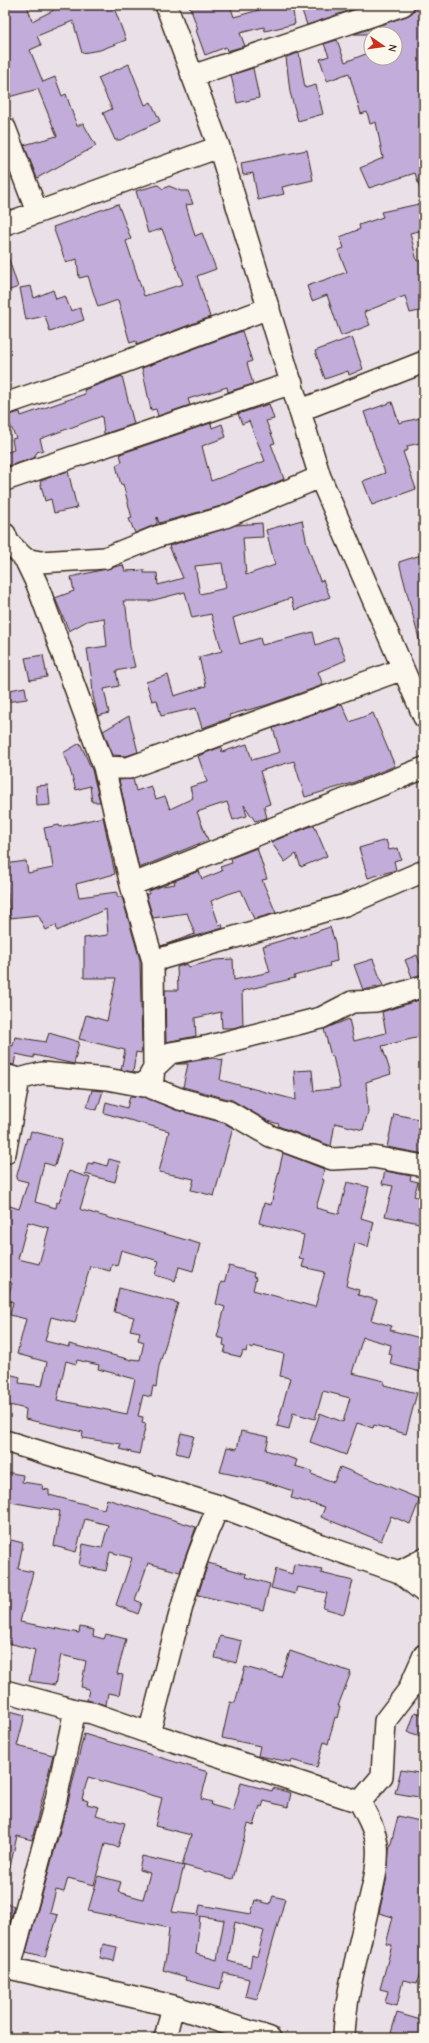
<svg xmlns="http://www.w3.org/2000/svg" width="429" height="2043" font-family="'Comic Neue',sans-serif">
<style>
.building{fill:#c2acda;stroke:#3b2a1e;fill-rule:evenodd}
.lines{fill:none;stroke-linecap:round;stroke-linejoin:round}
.minor-casing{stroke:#3b2a1e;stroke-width:24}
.minor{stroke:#fbf7ec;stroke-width:21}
</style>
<rect width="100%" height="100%" fill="#eae0e7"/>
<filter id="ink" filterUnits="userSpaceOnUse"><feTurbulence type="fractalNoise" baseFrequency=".025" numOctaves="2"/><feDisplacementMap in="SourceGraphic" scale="8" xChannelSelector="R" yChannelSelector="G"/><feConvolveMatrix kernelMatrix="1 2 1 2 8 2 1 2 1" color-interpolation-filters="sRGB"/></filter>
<g filter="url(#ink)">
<path class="building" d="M5 5H27L32 21 54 10 51 5H113L126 40 100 50 82 53 73 21 37 36 41 45 30 50 43 82 55 77 62 96 66 94 77 126 83 123 96 146 37 178 24 145 57 136 38 89 5 98Z
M189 5H230L234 17 259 10 258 5H292L295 24 265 31 264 27 240 33 245 46 227 51 226 47 205 55 196 30 198 29Z
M300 5H353L354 9 307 25Z
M420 5H424V124L420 125 424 144V194L422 195 415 173 369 188 360 168 383 158 376 122 370 124 367 112 361 114 349 73 327 81 320 59 329 56 324 44 337 40 345 62 371 52V58H395V34H354L407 16 412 13 415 7Z
M299 53 305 88 316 85 323 114 298 121 290 92 286 57Z
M129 64 145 105 151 102 160 121 120 140H115L103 113 112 109 98 78Z
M253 68 259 98 237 103 231 75Z
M307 150 313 180 282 187 284 194 258 200 253 173 243 175 241 163Z
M158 185 163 189 169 186 181 191H188L193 204 186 205 195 236 202 233 216 269 197 276 210 317 137 345 136 341 130 343 118 300 98 307 88 276 79 278 77 259 66 263 53 227 118 204 131 239 126 241 144 296 183 284 162 229 148 233 136 191Z
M424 203V230L410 233 417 261 424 260V310L410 313 405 296 364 312 370 325 341 336 327 295 312 301 307 286 347 272 338 250 344 248 340 237 360 229 359 225 383 217 381 212Z
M5 254H7L18 287 5 292Z
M31 286 34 298 53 290 56 299 65 296 71 311 80 308 84 320 50 332 45 316 26 320 20 288Z
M242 331 252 361 247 363 253 384 228 392 227 387 188 399 190 405 158 416 156 409 151 410 142 368Z
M352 337 363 369 349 375 348 371 325 379 315 351Z
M122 376 134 424 104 434 102 416 40 439 43 450 37 452 34 458 5 467V453L14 450 12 439 16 438 6 416 20 412 21 416 85 394 84 390Z
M392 402 399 423 424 417V442L407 446 408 450 403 452 416 489 372 505 363 481 385 473 364 412Z
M269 404 274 419 266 421 275 443 271 444 284 479 221 506 159 523 157 517V524L135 533 129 519 132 518 123 484 121 485 116 465 122 462 120 454 211 423 212 428 222 424 226 437 202 446 211 481 265 461 249 421 242 424 238 414Z
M68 471 77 508 54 513 51 499 45 501 40 481Z
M302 520 307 544 320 581 323 580 330 597 295 610 291 598 233 618 240 644 260 638 262 645 313 632 316 645 337 637 346 660 318 672 323 685 267 705 229 715 230 718 202 728 196 708 161 716 157 700 152 701 146 682 168 675 174 696 206 686 199 657 222 651 211 614 192 618 185 592 150 601H123L126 607 130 647 135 667 116 671 119 686 104 689 109 713 98 716 93 696 92 681 87 649 107 646 104 618 87 621 69 631 55 598 74 591 71 577 123 565 125 571 144 570V573H157L158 585 183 578 169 546 236 525 262 523 263 537 243 538 246 575 275 565 266 530ZM222 563 226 588 200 594 195 566Z
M424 554V642L420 643 399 562Z
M43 655 47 677 30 680 25 658Z
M25 687 27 699 5 702V691Z
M342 704 350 722 373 713 395 766 352 783 305 797 294 761 260 771 270 804 264 806 267 818 255 821 244 805 247 816 233 820 227 802 197 812 208 840 139 868 119 780 133 779 136 791 151 786 156 799 165 796 170 809 193 798 190 787 207 782 198 756 221 747 222 752 247 744 252 760 280 752 273 728Z
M129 716 138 752 126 756 113 755 103 731Z
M80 743 92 770 100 802H92L90 786 76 790 67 760 63 753Z
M48 785 50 805 37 806 36 786Z
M103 817 115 874 76 884 79 897 117 892V897H122L140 960 142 1047 141 1053 136 1052 133 1072 121 1070 125 1050 79 1039 86 1015 107 1021 116 978H84V938L108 935 106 909 57 931 56 925 46 930 38 915 10 918 5 864 26 861 28 873 53 868 50 846 48 847 44 828 59 825 60 827Z
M314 825 327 856 301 867 296 854 285 862 271 842Z
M386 840 389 850 398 848 401 859 394 861 396 870 368 878 359 848Z
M257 848 267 879 262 880 276 913 254 919 241 890 228 894 211 901 219 925 222 924 223 928 161 946 195 934 187 913 153 918 146 894H149V891L162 886 175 884 174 881 199 871 202 879 222 871 220 867 232 863 231 858Z
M330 927 335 942 337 961 329 963 330 966 294 976 295 978 242 991 243 1025 233 1028H222L221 1012 195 1018 196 1036 166 1042 165 990H178L177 967 187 964 189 967 216 960 233 959 234 980 270 972 263 946 294 937V939Z
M417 955 424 974 412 977 405 960Z
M373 959 383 986 363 990 354 965Z
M422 999 424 1036 382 1046 391 1074 366 1082 368 1112 363 1130 335 1123 331 1146 278 1126 279 1124 268 1121 232 1100 183 1087 188 1064H176L213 1058 223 1060 220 1080 296 1100 294 1071 312 1070 314 1091 340 1088 333 1056H331L324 1029 349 1019 354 1041 386 1033 382 1012Z
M49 1033 79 1042 74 1064 34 1055V1058L16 1054 14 1065 5 1063V1044L13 1046 15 1037 46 1042Z
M92 1090 103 1091 97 1110 87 1107Z
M130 1096 145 1097 176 1110 224 1123 233 1128 214 1196 191 1190 194 1179 159 1172 169 1131 104 1113 106 1102 127 1108Z
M394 1114 424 1120V1154L387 1147Z
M31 1131 62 1139 55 1166 44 1163 35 1202 56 1208 57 1202 59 1203 69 1171 90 1178 80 1209 82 1210 200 1244 193 1271 179 1267 175 1281 155 1275 159 1261 121 1250 117 1266 112 1264 110 1271 90 1266 75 1323 51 1317 45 1341 69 1347V1344L132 1360V1359L140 1360 144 1342 138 1340 140 1332 130 1330 134 1317 114 1312 119 1288 178 1303 159 1366 156 1387 153 1386 151 1397 143 1395 138 1416 143 1417 142 1423 146 1424 139 1454 120 1449 121 1444 82 1438 83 1432 25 1419 26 1409 5 1404V1373L20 1377 19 1383 42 1386 47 1362 17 1354 26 1319 10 1315 13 1302 7 1300 12 1283 5 1281V1211L7 1205 19 1209 28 1182 16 1179 27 1138 29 1139ZM28 1222 49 1228 39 1264 18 1259ZM77 1360 99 1365 98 1369 135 1379 127 1414 57 1400 66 1361 76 1364Z
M283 1153 324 1169 322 1179 324 1180 316 1208 339 1214 347 1182 369 1187 361 1218 374 1222 368 1247 355 1243 346 1286 359 1290 358 1295 377 1300 371 1320 392 1326 390 1330 424 1339V1373L390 1364 392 1355 389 1354 391 1345 363 1337 352 1373 384 1381V1385L417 1393 406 1434 374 1425 373 1428 357 1423 346 1455 310 1442 320 1413 343 1422 350 1398 323 1391 315 1419 293 1413 289 1429 277 1426 290 1378 280 1376 284 1354 253 1346V1349L247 1347 246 1352 243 1351 241 1357 224 1353 226 1346 223 1345 224 1339 217 1337 225 1307 216 1304 221 1282 224 1283 229 1266 254 1273 253 1277 256 1278 253 1290 315 1307 325 1272 302 1267 304 1260 299 1259 304 1235 259 1223 264 1203 271 1205Z
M109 1159 120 1162 115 1182 85 1174 88 1163 93 1164V1162L107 1166Z
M385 1171 411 1176 410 1180 418 1182 414 1196 424 1199V1224L385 1216 393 1186 382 1184Z
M241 1431 269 1437 266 1450 297 1460 295 1466 312 1471 311 1474 334 1482 340 1467 420 1499 410 1524 391 1516 381 1541 321 1517 325 1507 291 1498 293 1491 263 1481 220 1472 227 1447 237 1449Z
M181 1433 194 1436 188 1456 176 1453Z
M5 1472 23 1475 22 1482 43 1485 42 1489 49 1490V1495L104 1509 107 1499 196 1527 180 1572 148 1563 135 1600 142 1603 138 1614 116 1605 132 1558 110 1552 106 1571 79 1565 83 1544 102 1548 108 1525 85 1519 76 1552 54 1546 60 1511 5 1501Z
M11 1540 23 1543 18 1569 33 1572 20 1622 79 1633 80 1627 94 1630 93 1636 104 1639 106 1634 126 1639 117 1674 123 1675 119 1695 108 1693 106 1705 87 1700 89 1689 81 1687 86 1661 61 1655 55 1685 29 1681 35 1650 5 1642V1569Z
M208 1563 247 1574 246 1577 270 1584 263 1610 198 1595Z
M294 1564 322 1570 321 1573 353 1581 344 1614 323 1608 327 1593 297 1587 295 1594 271 1588 276 1569 292 1574Z
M220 1636 242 1641 237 1663 215 1658Z
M290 1651 351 1672 338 1706H340L337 1718 335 1717 328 1744 324 1742 317 1767 291 1760V1762L258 1756 260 1746 222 1738 230 1702 235 1703 245 1667 281 1677Z
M10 1711 25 1715 17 1746 53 1755 32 1840 17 1836 10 1867 5 1866V1722H8Z
M415 1712 424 1715V1737L408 1732Z
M84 1734 208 1772 201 1799 212 1802 211 1805 233 1811 241 1783 272 1791 273 1788 291 1793 288 1807 264 1801 262 1807 260 1806 254 1826 248 1824 233 1879 182 1865 191 1835 155 1826 162 1798 88 1777 82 1799 88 1801 87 1804 99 1807 96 1815 125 1823 118 1847 105 1844 94 1885 68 1878 64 1892 56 1890 50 1913 58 1915 45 1957 26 1952 68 1802Z
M401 1770 424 1774V1798L395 1793Z
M398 1816 424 1822V1956L417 1983 403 1980 397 2006 385 2003 388 1991 380 1989 392 1945 386 1944 393 1917 379 1913 387 1877 389 1851Z
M142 1856 184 1866 172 1912 198 1915 200 1905 251 1914 255 1900 270 1904 273 1896 285 1899 257 1999 245 1996 249 1979 224 1973 220 1989 185 1980 186 1977 163 1970 166 1957 169 1928 88 1911 98 1876 121 1882 118 1892 143 1899 150 1873 139 1870ZM200 1916 224 1920 217 1960 196 1954ZM235 1922 264 1931 257 1957 252 1955 250 1967 228 1961Z
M5 1903 14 1906 5 1940Z
M103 1944 117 1947 114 1961 100 1958Z
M397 2013 424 2021V2038H410L391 2033Z"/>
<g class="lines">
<g class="minor-casing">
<path id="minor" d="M166 5 219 147 320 477 424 717
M192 76 403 5
M5 128 37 212
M5 224 219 147
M5 404 95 373 269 308
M301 410 424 362
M5 480 292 383
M5 534 8 542 25 559 40 562 105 558 159 536 225 517 320 477
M25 559 37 584 104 767 131 885 153 961 154 1068 152 1088 180 1099 229 1112 270 1136 332 1159 373 1157 424 1166
M104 767 128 768 403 669
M131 885 424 768
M153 961 345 905 424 871
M5 1075 19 1079 42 1073 107 1079 144 1086 154 1068 170 1053 210 1046 321 1018 352 1002 376 1001 424 986
M5 1153 19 1079
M5 1441 219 1506 327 1547 399 1572 424 1592
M399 1572 424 1559
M5 1691 75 1710 92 1713 149 1733C170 1657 184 1578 219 1506
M149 1733 360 1802
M5 1967 173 2006 270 2038
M10 1967 56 1799 75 1710
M165 2038 173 2006
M344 2038C345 1994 359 1950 368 1907 373 1886 379 1865 377 1844 375 1828 366 1815 360 1802L382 1776 385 1721 408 1691 424 1655"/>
</g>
<use href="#minor" class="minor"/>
</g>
</g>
<rect width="429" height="2043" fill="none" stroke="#fbf7ec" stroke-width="20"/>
<rect x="10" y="10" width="409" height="2023" fill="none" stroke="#3b2a1e" stroke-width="1.5" filter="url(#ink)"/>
<g transform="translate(383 46) rotate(103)"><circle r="19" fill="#fbf7ec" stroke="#aea59a"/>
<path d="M0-3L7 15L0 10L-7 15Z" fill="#c8321e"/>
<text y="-6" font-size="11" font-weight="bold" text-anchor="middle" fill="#3b2a1e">N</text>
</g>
</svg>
